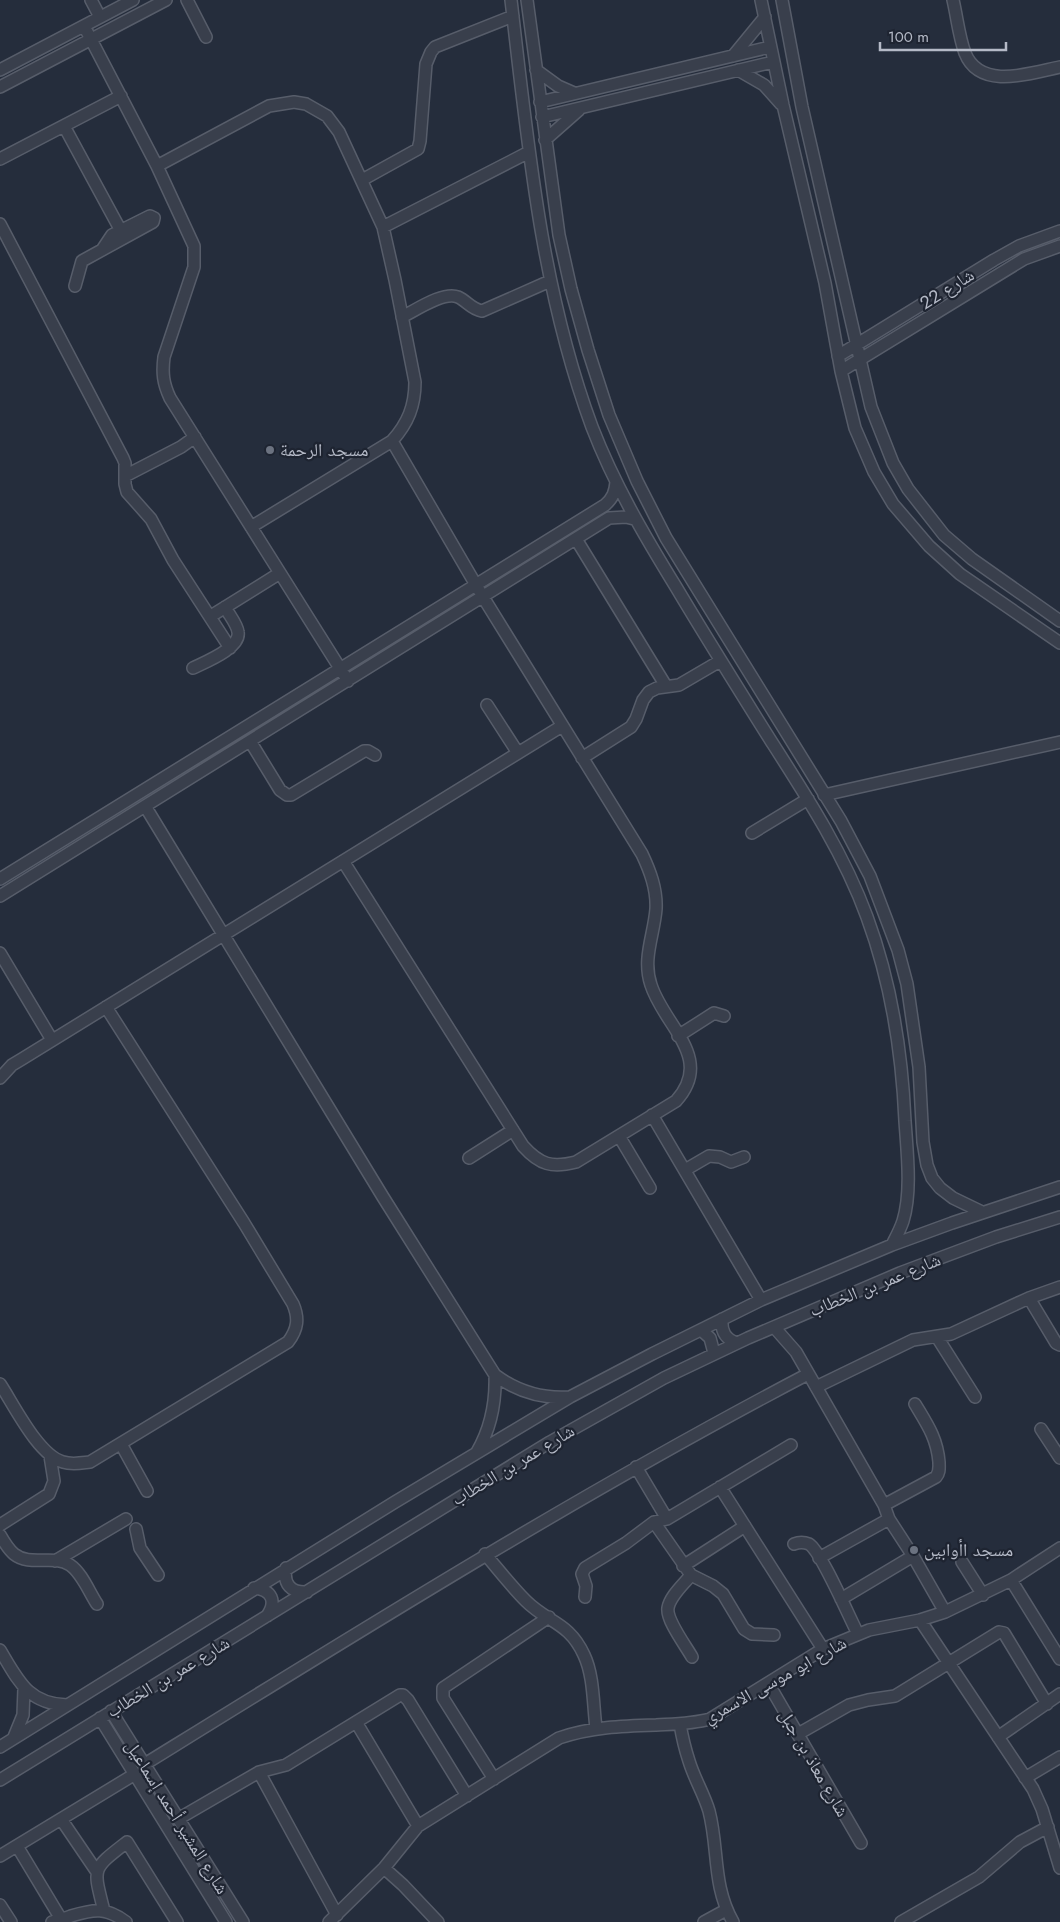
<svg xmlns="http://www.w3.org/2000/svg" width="1060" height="1922" font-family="Jost,'Noto Naskh Arabic',sans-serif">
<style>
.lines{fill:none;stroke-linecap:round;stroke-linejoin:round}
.minor-casing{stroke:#575d6a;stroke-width:14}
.minor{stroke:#393f4c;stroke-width:11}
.worship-dot{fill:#6b7280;stroke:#1e2431;stroke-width:2}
.labels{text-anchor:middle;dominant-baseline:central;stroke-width:4.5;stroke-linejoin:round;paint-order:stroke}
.street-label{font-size:18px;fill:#b5bac7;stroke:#1e2431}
.poi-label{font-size:18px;fill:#b5bac7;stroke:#1e2431;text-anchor:start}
</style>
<rect width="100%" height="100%" fill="#252d3c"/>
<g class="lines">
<g class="minor-casing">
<path id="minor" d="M91 0 100 17
M187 0 206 37
M511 0C528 145 541 289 592 427 614 484 644 535 676 587 707 639 739 690 771 741 807 797 844 854 867 917 891 982 902 1052 905 1121 907 1151 912 1192 903 1221 900 1230 896 1237 892 1245
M527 0 559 235 571 289 588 350 609 415 637 481 666 538 841 821 870 876 898 950 907 984 919 1067 923 1142 927 1165 932 1178 940 1188 953 1198 982 1212
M761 0 783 105 825 283 841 371 855 428 874 472 893 504 929 546 960 574 1060 643
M782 0 802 107 871 407 893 463 908 489 944 535 972 559 1060 621
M953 0C957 17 959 37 965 53 980 91 1031 73 1060 67
M84 26 157 166 194 246V267L164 357C162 373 163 383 170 398L348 681
M733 56 765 17
M0 70 133 0
M536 70 558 86 574 93
M738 70 764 85 781 104
M0 87 166 0
M540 102 770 47
M542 117 773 62
M64 126 121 231
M545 140 579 110
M0 159 121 96
M157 166 269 106 294 102 306 104 327 116 339 132 383 227 395 280 415 382C415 406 408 423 392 441L251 527
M362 180 418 149 420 141 426 64 431 52 435 47 513 16
M0 224 123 458 125 463V484L127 492 151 519 173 560 230 648
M383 227 529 152
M75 286 82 261 153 222 154 218 150 216 112 235 102 250
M402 317C416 310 444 291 458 297 467 301 471 309 482 311L550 281
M838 356 994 260 1019 246 1060 231
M841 371 1024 259 1060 246
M125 476 181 447 195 437
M576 539 666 686
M211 616 280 573
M193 668C205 662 241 648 238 632 237 624 229 615 225 607
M487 705 518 753
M250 741 280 790 287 795H291L364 751H368L375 755
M582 758 631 727 636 719 643 700 649 692 657 688 679 685 720 661
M824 795 1060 742
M145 806 383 1197 495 1375C518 1392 542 1399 570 1397
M752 833 808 799
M343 861 523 1146C540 1165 552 1168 576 1162L676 1101C715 1058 664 1026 651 985 642 959 654 935 656 909 657 889 650 871 642 854L483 597 392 441
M0 879 605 505C613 498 615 492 616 482
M0 896 609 518 626 517 634 519
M0 953 52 1040
M678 1036 714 1013 724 1016
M0 1078 12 1065 22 1059 562 726
M652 1115 761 1300
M619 1136 650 1188
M469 1158 513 1130
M685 1170 709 1156 720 1157 731 1162 744 1157
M1029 1298 1056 1343 1060 1345
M722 1319C721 1331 725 1339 737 1343
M774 1327 796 1352 884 1505 889 1519 913 1556 945 1612
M701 1330 710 1338 714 1353
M937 1337 975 1397
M0 1384C14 1405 38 1455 63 1462 72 1465 81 1463 90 1462L288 1342C298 1329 299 1318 293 1304L244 1223 106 1007
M816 1387 913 1340 951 1334 1029 1298 1060 1287
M1041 1429 1060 1458
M121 1444 147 1491
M477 1452C491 1428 496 1403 495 1375
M636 1467 667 1519
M720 1487 823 1649
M884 1505 936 1477C940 1472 939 1468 939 1462 937 1438 927 1424 915 1404
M654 1522 691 1575 713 1586 723 1594 744 1629 752 1634 774 1635
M0 1525 49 1494 54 1481 50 1456
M136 1529 140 1548 158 1575
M0 1535C4 1542 8 1549 14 1554 30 1567 54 1554 70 1565 82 1573 89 1592 97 1604
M794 1544C799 1542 804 1542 809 1544 821 1551 850 1619 858 1634
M485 1554C498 1569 511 1586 526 1601 548 1623 569 1622 584 1655 594 1676 593 1705 596 1728
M819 1558 889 1519
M55 1561 126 1519
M962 1562 983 1595
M683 1566 745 1526
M286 1568C283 1584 291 1593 307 1592
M691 1575C684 1584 670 1596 668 1608 666 1620 686 1646 692 1657
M1011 1580 1060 1659
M254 1588C272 1590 277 1601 267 1616
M585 1597 586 1586 582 1574 585 1568 626 1543 654 1522 667 1519 791 1445
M841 1599 913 1556
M920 1620 1033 1789 1042 1809 1060 1868
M0 1650C18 1680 28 1704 67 1705
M768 1683 861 1843
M111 1711 243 1922
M100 1718 226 1922
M356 1722 418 1826
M680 1724C682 1736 685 1749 689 1761 694 1778 704 1794 709 1811 719 1849 712 1885 733 1922
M798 1734 849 1705 868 1700 895 1696 999 1632 1004 1633 1047 1704
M14 1737 23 1715 24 1688
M998 1737 1060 1694
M0 1747 395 1502 570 1397 652 1354 761 1300 892 1245 952 1223 1060 1187
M145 1764C363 1629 581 1493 808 1374
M259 1772 337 1915
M1025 1778 1060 1757
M494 1779 443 1698V1688L549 1617
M0 1780 550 1442 664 1378 748 1338 900 1273 996 1237 1060 1217
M61 1819 97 1872
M178 1819 259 1772 286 1765 400 1695H403L408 1700 467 1796
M17 1846 61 1919
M0 1856 135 1774
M384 1868 403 1885 438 1922
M0 1905 11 1922
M104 1911C93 1867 91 1870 127 1842L177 1922
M52 1922C58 1919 65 1919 71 1916 94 1909 106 1907 126 1922
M329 1922 384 1868 418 1826 559 1738C591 1727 622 1726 656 1725 674 1724 692 1724 710 1719L823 1649 869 1630 920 1620 945 1612 1011 1580 1060 1548
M704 1922 726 1910
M901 1922 979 1877 1020 1842 1048 1827"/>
</g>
<use href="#minor" class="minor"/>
</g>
<g class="worship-dot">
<circle cx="270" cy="450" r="5"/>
<circle cx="914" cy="1550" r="5"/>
</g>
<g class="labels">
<g class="street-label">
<text transform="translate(947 289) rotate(-32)">شارع 22</text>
<text transform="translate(875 1285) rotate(-22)">شارع عمر بن الخطاب</text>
<text transform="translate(513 1465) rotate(-31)">شارع عمر بن الخطاب</text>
<text transform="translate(168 1677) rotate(-31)">شارع عمر بن الخطاب</text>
<text transform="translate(775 1680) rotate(-29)">شارع ابو موسى الاسمري</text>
<text transform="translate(814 1763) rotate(60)">شارع معاذ بن جبل</text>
<text transform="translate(177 1817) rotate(58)">شارع المشير أحمد إسماعيل</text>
</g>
<g class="poi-label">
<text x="280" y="450">مسجد الرحمة</text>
<text x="924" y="1550">مسجد اأوابين</text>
</g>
</g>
<path d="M880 42v8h126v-8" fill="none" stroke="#b5bac7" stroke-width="2.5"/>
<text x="888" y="42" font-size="15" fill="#b5bac7" stroke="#1e2431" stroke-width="4" paint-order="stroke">100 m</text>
</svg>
